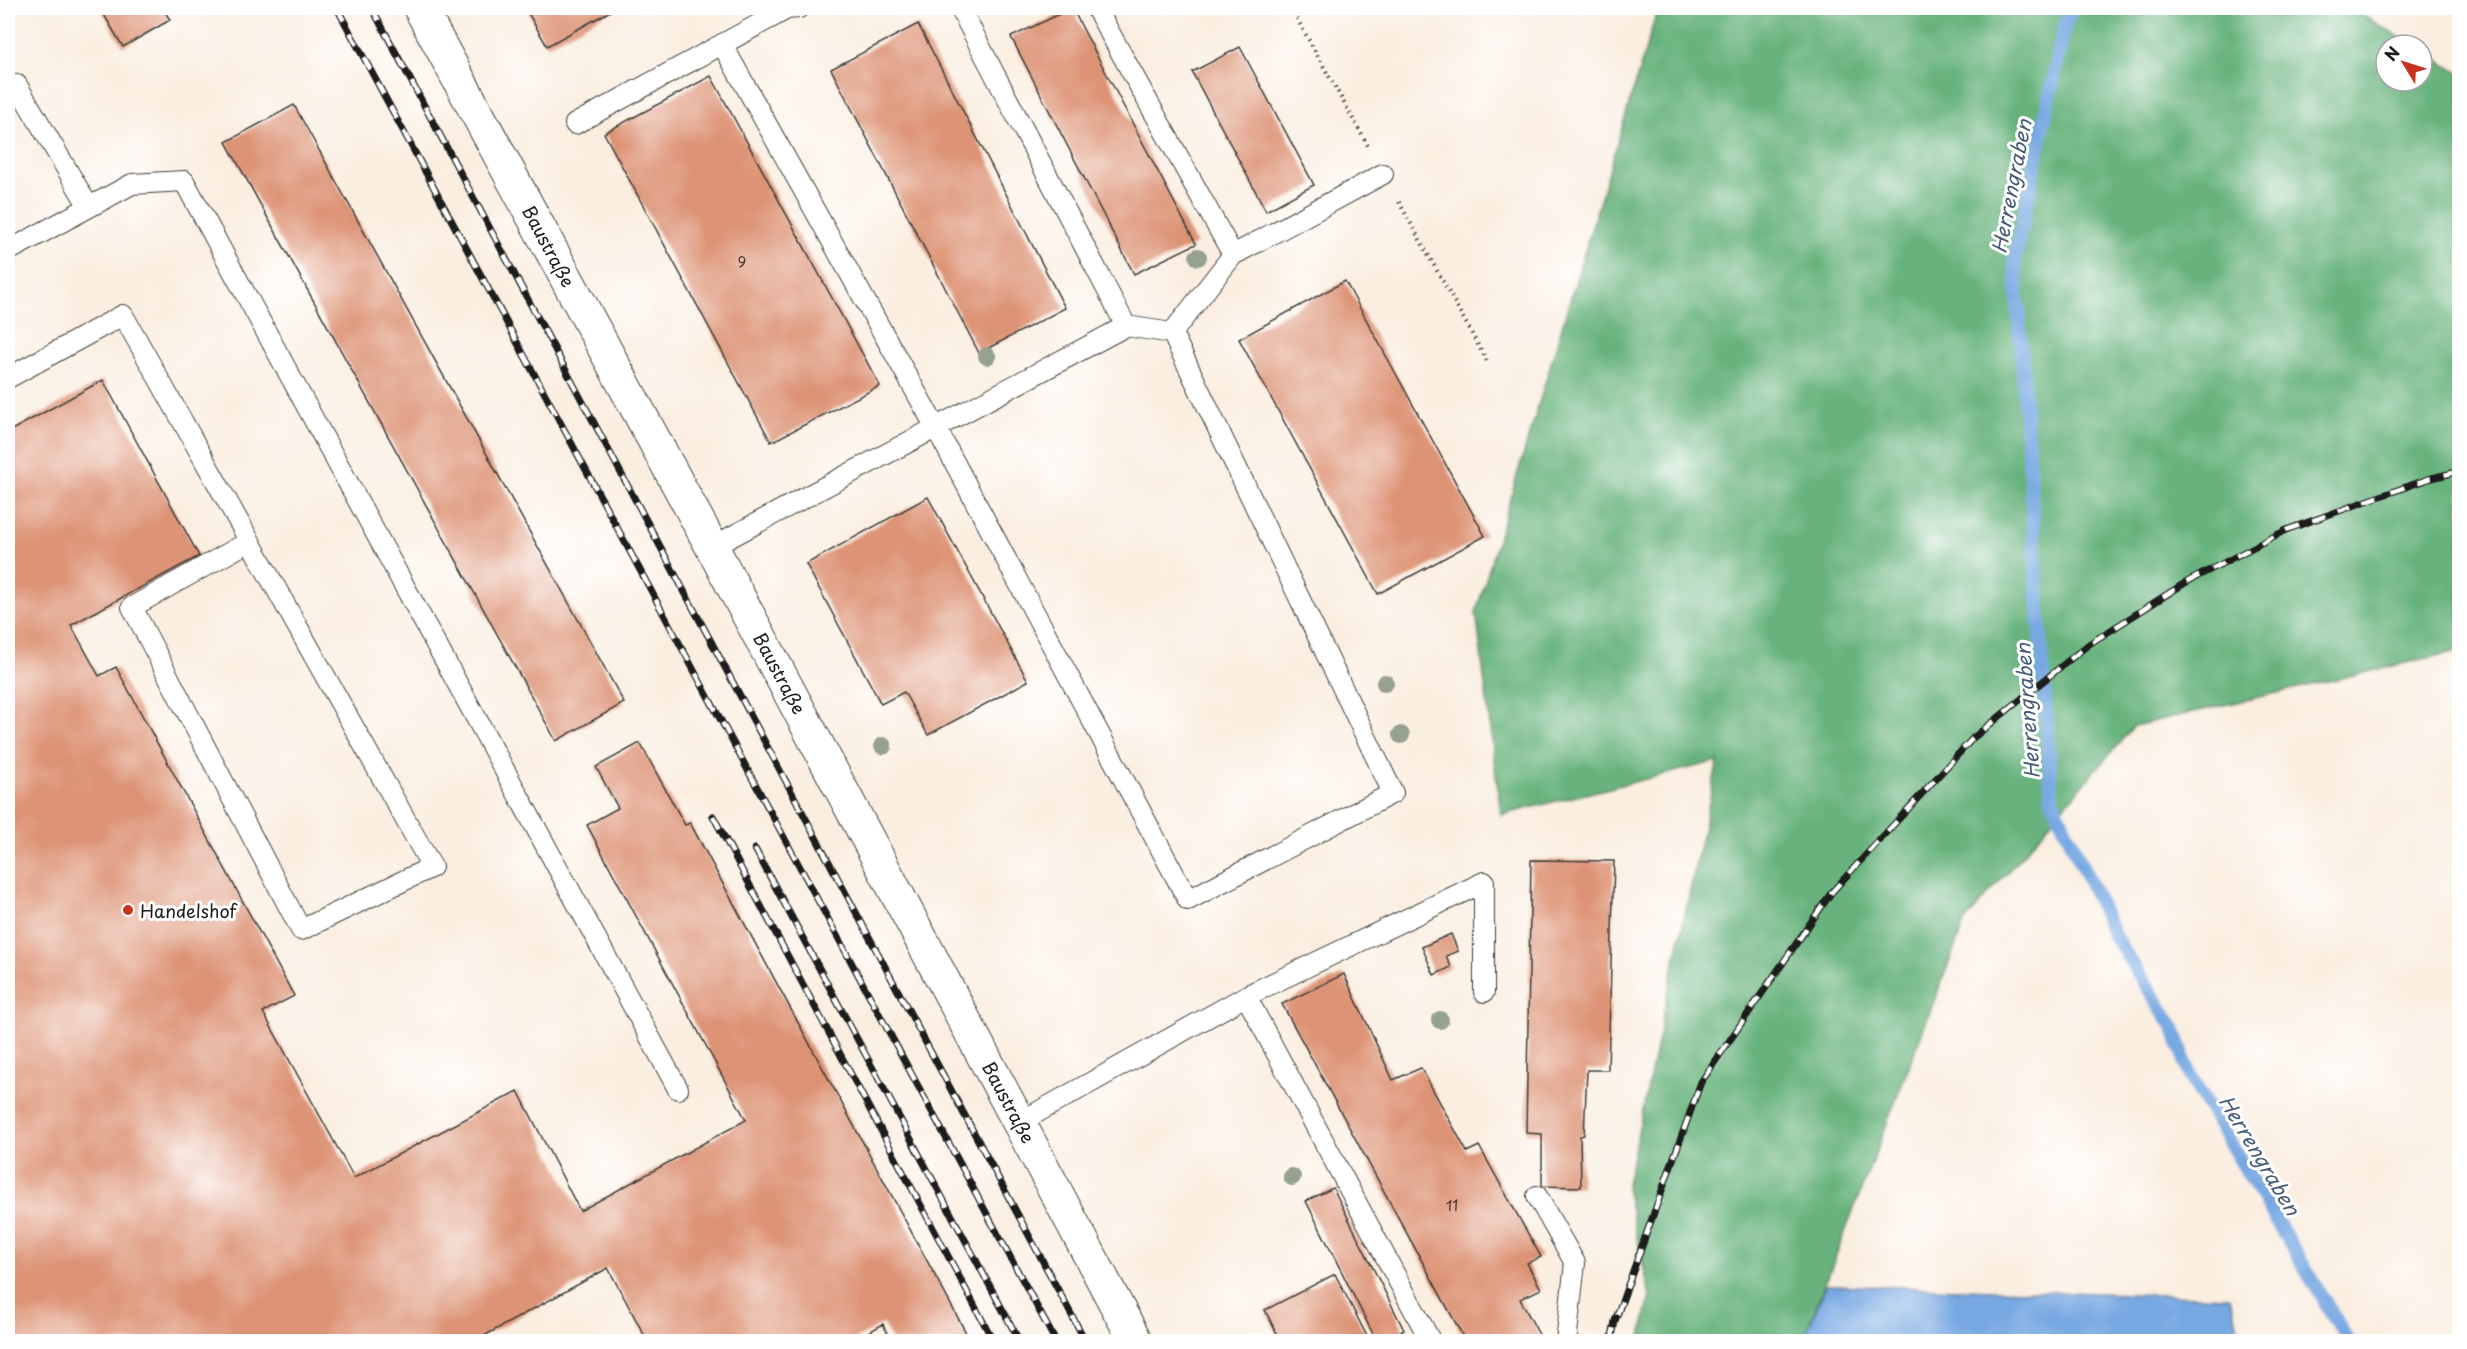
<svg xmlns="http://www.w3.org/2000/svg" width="2467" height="1349" font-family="'Playpen Sans',sans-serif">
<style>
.forest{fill:#67b37d;stroke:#42684c;stroke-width:1.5}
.water{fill:#77a8e2;stroke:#4a627f;stroke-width:1.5}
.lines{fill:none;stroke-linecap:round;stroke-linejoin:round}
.stream{stroke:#77a8e2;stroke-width:14}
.building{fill:#dd9374}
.service-casing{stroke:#3d3c39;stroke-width:22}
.minor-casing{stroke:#3d3c39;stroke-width:35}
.path{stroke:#3d3c39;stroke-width:4;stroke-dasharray:1.5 4.5;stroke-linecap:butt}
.service{stroke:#fff;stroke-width:20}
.minor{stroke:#fff;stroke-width:33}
.rail-casing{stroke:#1c1c1c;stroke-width:7}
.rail{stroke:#fff;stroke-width:4.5;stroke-dasharray:14;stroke-linecap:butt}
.tree{fill:#96a28f}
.poi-dot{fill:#c8321e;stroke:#fff;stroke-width:2}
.labels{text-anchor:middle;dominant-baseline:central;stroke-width:6;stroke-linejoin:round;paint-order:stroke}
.number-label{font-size:15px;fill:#4c3a32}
.street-label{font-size:18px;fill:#1c1c1c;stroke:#fff}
.poi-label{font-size:18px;fill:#1c1c1c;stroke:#fff;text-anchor:start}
.water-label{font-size:20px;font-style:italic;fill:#455b75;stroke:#fff}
</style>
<rect width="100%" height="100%" fill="#fff"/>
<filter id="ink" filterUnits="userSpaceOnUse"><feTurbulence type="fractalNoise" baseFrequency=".0167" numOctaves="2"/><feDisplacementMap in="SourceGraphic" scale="12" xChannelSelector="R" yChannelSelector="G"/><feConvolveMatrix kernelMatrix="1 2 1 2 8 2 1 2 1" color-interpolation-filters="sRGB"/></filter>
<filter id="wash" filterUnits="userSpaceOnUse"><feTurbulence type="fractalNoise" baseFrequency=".008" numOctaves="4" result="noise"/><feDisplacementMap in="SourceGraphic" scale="24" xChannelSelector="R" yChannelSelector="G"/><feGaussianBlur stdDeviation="1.35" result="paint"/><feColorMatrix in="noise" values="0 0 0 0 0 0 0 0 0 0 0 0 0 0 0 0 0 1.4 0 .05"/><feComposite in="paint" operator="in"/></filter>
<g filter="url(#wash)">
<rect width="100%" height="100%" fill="#faeee0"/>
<path class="forest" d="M1658 8H2350L2413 45H2386V81H2422V50L2459 73V651L2134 726 1965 921 1803 1341H1640L1650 1296 1626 1188 1718 761 1501 815 1476 612Z"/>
<path class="water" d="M1826 1285 2230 1297 2242 1341H1803Z"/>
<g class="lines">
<path class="stream" d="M2073 8 2065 24 2015 259 2052 800 2115 937 2174 1028 2190 1076 2349 1342"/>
</g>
<g id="blocks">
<path class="building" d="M100 8H163L170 20 123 47Z
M525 8H616L547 46Z
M1072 8 1196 244 1134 274 1011 37Z
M918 24 1065 308 979 353 831 69Z
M1240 47 1314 185 1266 211 1192 72Z
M711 76 880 386 771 442 604 133Z
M294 105 624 703 556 741 226 142Z
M1345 281 1485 536 1378 594 1239 339Z
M103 380 199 556 71 625 99 676 116 667 294 996 263 1012 354 1178 518 1091 580 1211 746 1120 587 825 618 808 596 767 640 743 685 825 690 823 971 1342H892L883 1324 851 1342H648L608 1268 473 1342H8V432Z
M928 497 1028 681 928 735 904 692 881 704 806 564Z
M1531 860 1614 861 1608 1070H1587L1584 1135 1580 1136 1581 1187 1542 1186V1134L1526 1133Z
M1451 934 1458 951 1446 956 1451 967 1434 975 1422 947Z
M1344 974 1393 1080 1421 1068 1467 1152 1479 1146 1541 1257 1527 1263 1541 1289 1520 1299 1543 1342H1466L1282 1004Z
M1333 1188 1404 1330 1382 1342H1377L1306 1201Z
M1335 1274 1370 1342H1281L1265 1310Z"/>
</g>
</g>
<g filter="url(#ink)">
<use href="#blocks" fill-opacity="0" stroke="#3d3c39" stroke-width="1.5"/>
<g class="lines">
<g class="service-casing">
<path id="service" d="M960 8 1126 326
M1096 8 1233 255
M722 44 936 428 1188 900 1393 793 1172 333
M17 85 89 207
M575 124 787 9 799 8
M8 251 132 184 184 181 678 1089
M8 378 123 315 432 867 301 930 132 607 250 541
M712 547 1126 326 1172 333 1233 255 1383 174
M1246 996 1484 882V992
M1020 1122 1246 996 1431 1342
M1537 1196 1575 1263 1566 1342"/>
</g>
<g class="minor-casing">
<path id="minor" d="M420 8 712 547 1136 1342"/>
</g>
<path class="path" d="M1291 8 1368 146
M1399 202 1488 363"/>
<use href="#service" class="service"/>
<use href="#minor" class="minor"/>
<g class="rail-casing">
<path id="rail" d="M337 8 1056 1342
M372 8 1086 1342
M713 816 994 1342
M755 849 1020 1342
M1611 1342 1615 1321 1701 1082 1831 893 1973 738 2089 644 2185 583 2286 530 2428 479 2460 471"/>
</g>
<use href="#rail" class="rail"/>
</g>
<g class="tree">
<circle cx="1198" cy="257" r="9"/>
<circle cx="987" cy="356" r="9"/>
<circle cx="1385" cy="683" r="9"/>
<circle cx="1401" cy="735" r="9"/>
<circle cx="883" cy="746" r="9"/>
<circle cx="1440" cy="1020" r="9"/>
<circle cx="1292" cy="1177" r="9"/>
</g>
</g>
<circle class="poi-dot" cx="128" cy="910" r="6"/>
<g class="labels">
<g class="number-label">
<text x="742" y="260">9</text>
<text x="1452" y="1204">11</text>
</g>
<g class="street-label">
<text transform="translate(549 246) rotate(62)">Baustraße</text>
<text transform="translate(780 673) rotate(62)">Baustraße</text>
<text transform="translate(1009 1102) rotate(62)">Baustraße</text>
</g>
<g class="poi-label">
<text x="140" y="910">Handelshof</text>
</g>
<g class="water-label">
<text transform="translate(2011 186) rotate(-79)">Herrengraben</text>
<text transform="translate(2027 711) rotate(-94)">Herrengraben</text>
<text transform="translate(2260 1155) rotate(59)">Herrengraben</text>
</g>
</g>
<rect width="2467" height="1349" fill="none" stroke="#fff" stroke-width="30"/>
<g transform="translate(2404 63) rotate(308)"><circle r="28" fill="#ffffff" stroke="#a4a4a4" stroke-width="1.5"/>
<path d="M0-4.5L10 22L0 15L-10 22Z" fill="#c8321e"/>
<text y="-9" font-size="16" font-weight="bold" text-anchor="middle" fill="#1c1c1c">N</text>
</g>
</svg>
